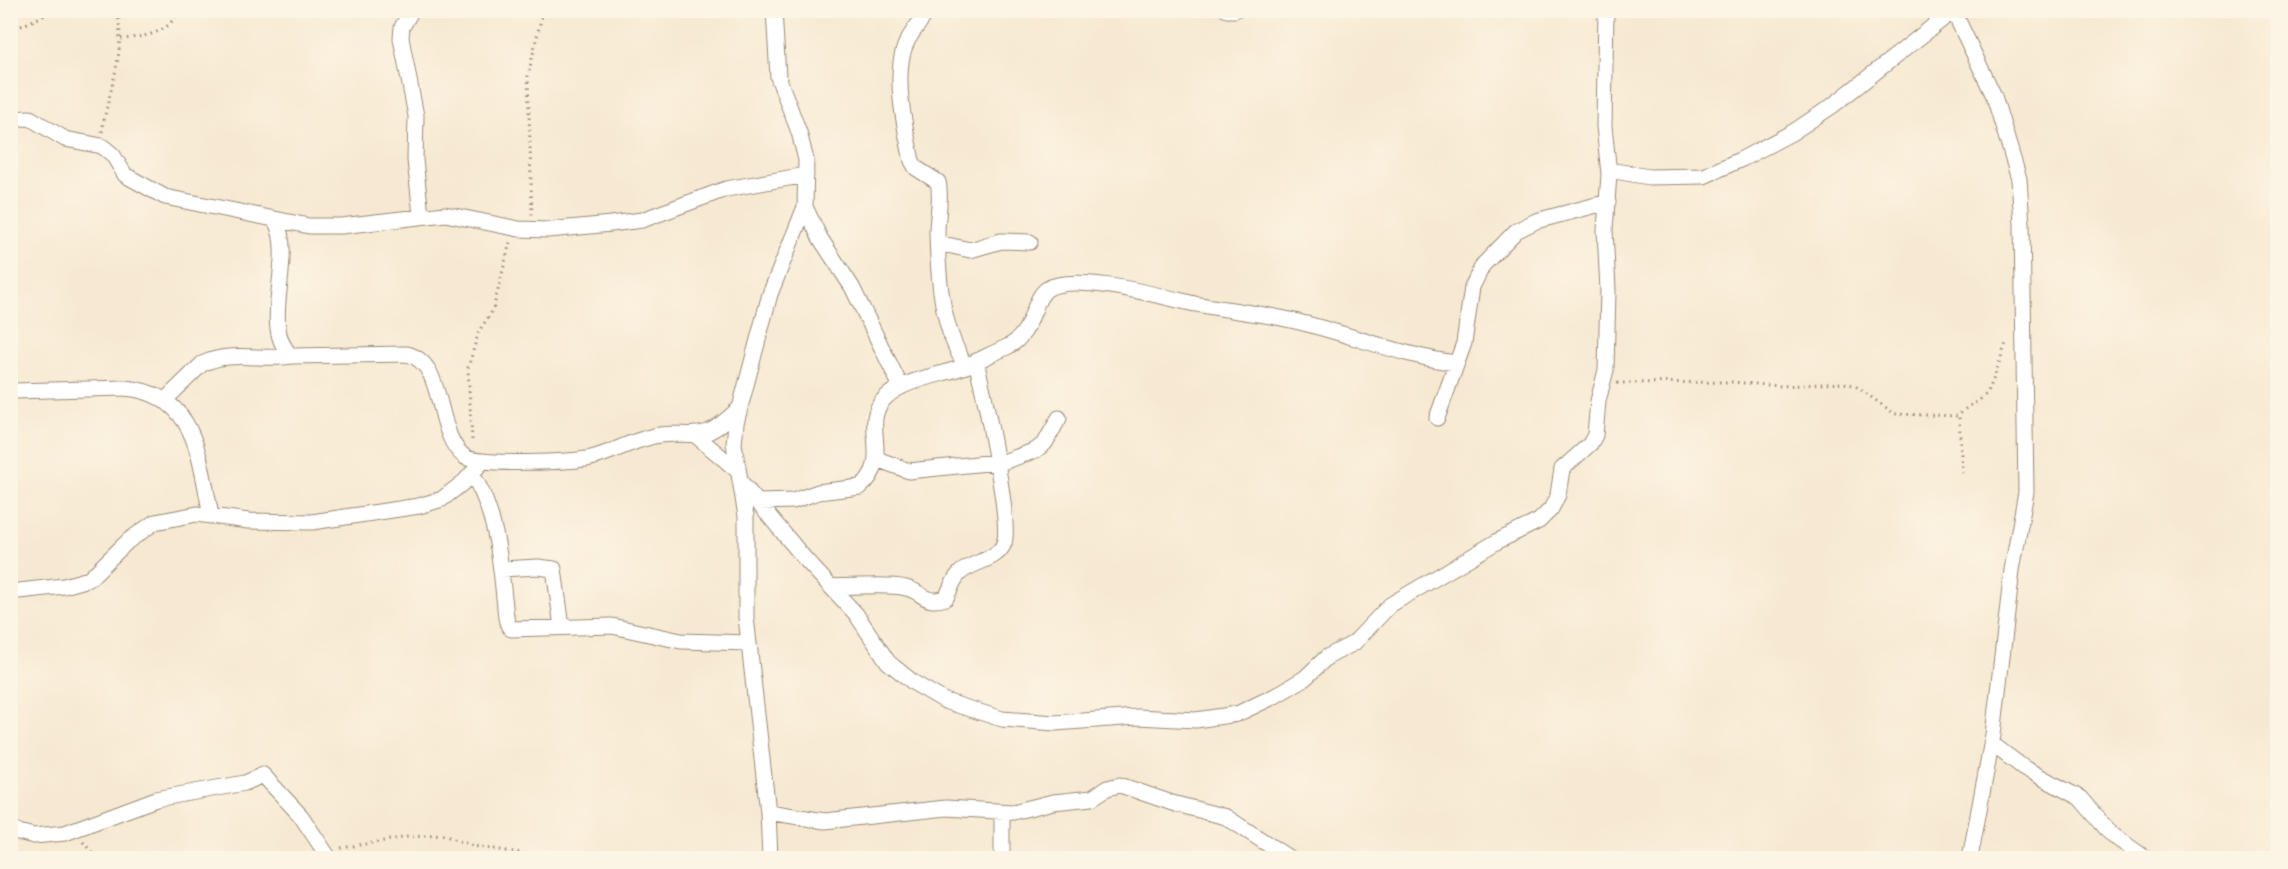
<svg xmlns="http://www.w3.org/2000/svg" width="2288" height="869" font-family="Delius,sans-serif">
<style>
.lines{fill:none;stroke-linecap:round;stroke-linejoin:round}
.street-casing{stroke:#998a78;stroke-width:17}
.path{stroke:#998a78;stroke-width:3;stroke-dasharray:1.5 4.5;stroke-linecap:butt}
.street{stroke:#fff;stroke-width:15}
</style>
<rect width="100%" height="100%" fill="#fcf5e5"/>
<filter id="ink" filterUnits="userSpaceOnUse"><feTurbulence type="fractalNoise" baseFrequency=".0167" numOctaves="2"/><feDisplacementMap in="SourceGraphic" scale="12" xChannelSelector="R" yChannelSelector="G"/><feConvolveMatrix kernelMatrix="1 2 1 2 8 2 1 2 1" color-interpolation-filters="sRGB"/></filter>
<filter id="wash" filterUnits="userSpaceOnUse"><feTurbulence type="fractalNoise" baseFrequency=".008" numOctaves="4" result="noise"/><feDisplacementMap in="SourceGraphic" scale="24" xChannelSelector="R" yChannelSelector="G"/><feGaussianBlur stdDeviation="1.35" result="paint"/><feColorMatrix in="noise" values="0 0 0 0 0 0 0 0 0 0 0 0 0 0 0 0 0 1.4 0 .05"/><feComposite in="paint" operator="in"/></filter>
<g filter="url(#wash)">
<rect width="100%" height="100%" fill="#f7e9d1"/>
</g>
<g filter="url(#ink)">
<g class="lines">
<g class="street-casing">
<path id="street" d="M412 10 402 27 401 38 416 116 415 160 421 215
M928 10C921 22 910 33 905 46 893 77 905 128 912 161L916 168 938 182C942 199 937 216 937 232 938 277 941 328 966 366
M1227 10H1235
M1953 10 1994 96 2019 179 2022 224 2026 492 2012 570 1993 735 1970 858
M10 119 30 118 65 139 102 146 113 155 125 175 165 197 309 226H341L445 214 519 229 548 230 611 224 642 220 726 189 806 175
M1609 170 1649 177 1704 176 1742 159 1793 132 1832 106 1954 10
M805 207 820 238 852 287 901 387
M276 222C296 260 258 328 292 356L407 354C447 363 434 435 465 457 478 466 574 462 591 458 615 452 636 438 660 435 676 432 696 438 710 431 721 426 730 416 739 409
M938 243 970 250 1001 241 1030 242
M14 391 124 388C197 393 199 458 211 515
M164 401 202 364C230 350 262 361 292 356
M1437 418 1464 343 1472 287 1483 265 1516 231 1536 221 1608 202
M694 434 738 471
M877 459 909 471 1006 461 1036 450 1045 443 1059 418
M472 474C495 510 500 556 504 598 506 608 504 622 511 629L612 626 681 641 749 643
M740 481 805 559 856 614 888 662 914 683 945 701 1002 719 1055 723 1137 717 1196 720 1237 714 1275 696 1305 678 1327 657 1354 643 1390 605 1498 541 1539 521 1551 509 1558 495 1562 469 1590 444 1595 435 1598 401 1606 370 1608 290 1605 230 1609 174 1604 126 1606 10
M759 502 793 501 818 492 860 487C895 460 858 423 886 397 907 378 940 376 966 366 980 360 993 353 1007 347 1035 333 1031 300 1047 289 1074 272 1164 297 1195 304 1222 309 1249 312 1276 317 1337 328 1394 355 1456 363
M501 569 538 567 554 569 562 627
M830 586C852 588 887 583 906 588 924 592 924 605 946 598 950 590 953 580 959 574 971 561 998 561 1004 543 1012 523 983 389 976 361
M10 592 64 586 89 579 128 541 155 522 197 514 248 521 312 522 419 506 442 499 464 482 483 461
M1992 744 2024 768 2080 798 2111 834 2145 858
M768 812 825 821 946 808 1013 812 1053 802 1092 798 1107 788 1120 785 1172 803 1226 817 1289 858
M1002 813V858
M10 830 34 836 65 833 156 799 245 783 263 775 301 816 329 858
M770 858 768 812 746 617V516L734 444 736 423 770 294 805 207 806 160 799 132 778 77 774 10"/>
</g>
<path class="path" d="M10 31 56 10
M121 39C143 37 170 34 178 10
M102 132C108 90 127 53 117 10
M532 215 528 76 543 10
M1617 383 1731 382 1781 386 1843 383 1854 385 1895 414 1959 416
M472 440 468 368 479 331 493 310 510 242
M1962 473 1959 416C1966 404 1981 403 1988 391 1996 376 2000 357 2007 341
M83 842 97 858
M341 848 408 837 443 835 473 846 555 858"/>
<use href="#street" class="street"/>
</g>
</g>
<rect width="2288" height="869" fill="none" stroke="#fcf5e5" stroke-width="36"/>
</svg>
